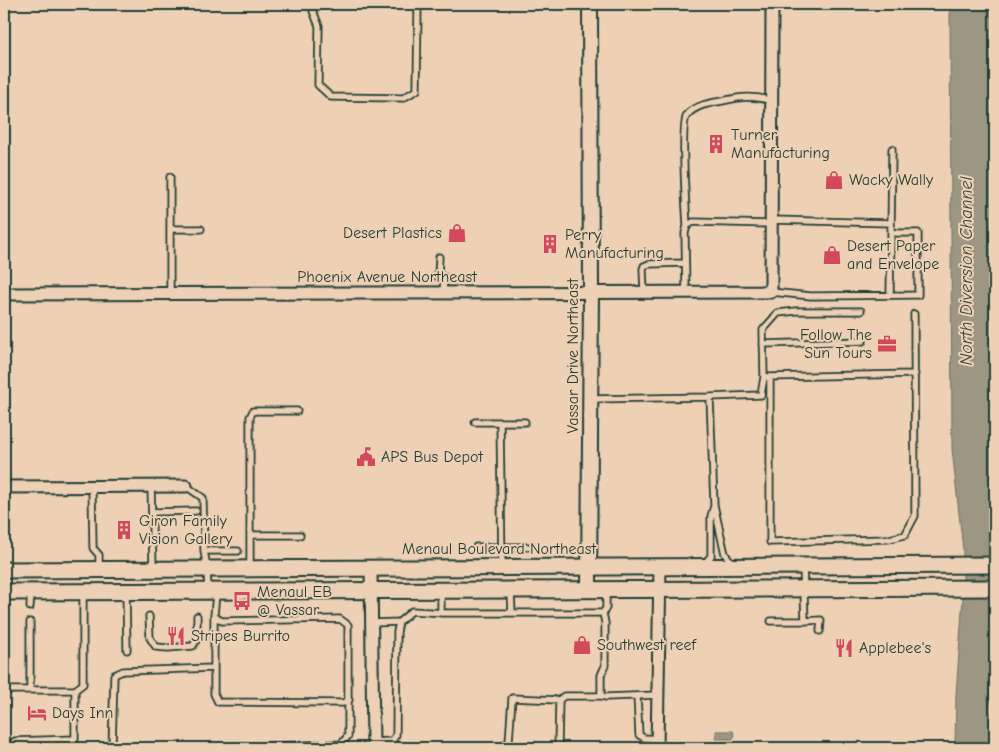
<svg xmlns="http://www.w3.org/2000/svg" width="999" height="752" font-family="'Comic Neue',sans-serif">
<style>
.water{fill:#9c9682;stroke:#6a7263}
.lines{fill:none;stroke-linecap:round;stroke-linejoin:round}
.service-casing{stroke:#1f3d34;stroke-width:9}
.minor-casing{stroke:#1f3d34;stroke-width:15}
.tertiary-casing{stroke:#1f3d34;stroke-width:18}
.secondary-casing{stroke:#1f3d34;stroke-width:19}
.service{stroke:#eed0b4;stroke-width:5.5}
.minor{stroke:#eed0b4;stroke-width:11}
.tertiary{stroke:#eed0b4;stroke-width:14}
.secondary{stroke:#eed0b4;stroke-width:15}
.labels{text-anchor:middle;dominant-baseline:central;stroke-width:4;stroke-linejoin:round;paint-order:stroke}
.poi-label{font-size:16px;fill:#1f3d34;stroke:#eed0b4;text-anchor:start}
.street-label{font-size:16px;fill:#1f3d34;stroke:#eed0b4}
.water-label{font-size:18px;font-style:italic;fill:#324a40;stroke:#eed0b4}
</style>
<rect width="100%" height="100%" fill="#eed0b4"/>
<filter id="ink" filterUnits="userSpaceOnUse"><feTurbulence type="fractalNoise" baseFrequency=".02" numOctaves="2"/><feDisplacementMap in="SourceGraphic" scale="10" xChannelSelector="R" yChannelSelector="G"/><feConvolveMatrix kernelMatrix="1 2 1 2 8 2 1 2 1" color-interpolation-filters="sRGB"/></filter>
<g filter="url(#ink)">
<path class="water" d="M950 4H995V726L989 694 988 695 995 748H955L956 694 963 598V550L952 449Z
M716 731H733L735 736 733 737V739H716Z"/>
<g class="lines">
<g class="service-casing">
<path id="service" d="M313 4V11L319 26 318 85 331 97 403 98 417 90 418 4
M170 177V294
M772 220 891 223
M687 226C686 209 680 124 687 115 696 105 710 103 722 101 740 97 754 95 771 101
M171 229H201
M439 257 438 277H444L443 293
M644 292 643 269 644 266 649 264 685 263
M686 292 685 233 687 226 693 222 772 224
M771 292 811 296 918 295V233H891L892 149
M890 295 891 233
M763 344 863 341
M766 377 915 374
M770 377V542L889 539 905 535 915 516 914 314
M710 397 761 395 764 377 763 330 778 313 796 311H861
M591 399 710 397 714 505 725 554 733 564
M475 422H500
M151 486 153 568
M186 486 203 498 204 551 207 568 208 591
M92 487 93 548 99 555V568
M152 512 196 511
M250 535H300
M476 547H528
M204 551H238
M704 564 711 556V516L714 506
M502 566 500 422H525
M250 568V417L253 411H297
M606 590V608L603 613 605 623V666L601 675V696L606 697 658 695
M126 592 127 650
M441 592V613
M511 592 512 613
M30 607 31 592
M149 616 150 638 156 647 168 648 193 646 197 639V616
M214 616V694L218 702 343 703 349 700
M771 621H805L803 566
M805 621 821 620 820 631
M30 622V690
M399 622 412 611 445 613H603
M372 623 399 622 397 632 396 735 392 741 373 742
M4 690H75L83 684V592
M637 696 639 735 644 738 658 739
M392 741 397 748
M7 748 15 741 75 739V690
M112 748 114 675 123 671 214 668
M201 748 341 744 348 736V625L340 619 222 621 214 616 216 593
M500 748 509 742 512 698 559 700
M558 748 559 700 564 696H601"/>
</g>
<g class="minor-casing">
<path id="minor" d="M4 294 771 292 772 4
M4 487 186 486
M371 567 373 748
M657 748 660 566"/>
</g>
<g class="tertiary-casing">
<path id="tertiary" d="M589 589 591 292 590 4"/>
</g>
<g class="secondary-casing">
<path id="secondary" d="M4 570 995 565
M4 592 995 588"/>
</g>
<use href="#service" class="service"/>
<use href="#minor" class="minor"/>
<use href="#tertiary" class="tertiary"/>
<use href="#secondary" class="secondary"/>
</g>
</g>
<defs>
<g id="building-bare" transform="scale(1.5)"><path d="M-4-6H4V6H1V3H-1V6H-4ZM-2.5-4.3h1.7v1.8h-1.7ZM.8-4.3h1.7v1.8H.8ZM-2.5-1h1.7V.8h-1.7ZM.8-1h1.7V.8H.8Z" fill="#d1495b" stroke="#eed0b4" stroke-width="2.5" paint-order="stroke"/></g>
<g id="shop-bare" transform="scale(1.5)"><path d="M-5-2.5h2.3a2.7 3.5 0 0 1 5.4 0H5L5.5 6h-11ZM-1.5-2.5h3a1.5 2.3 0 0 0-3 0Z" fill="#d1495b" stroke="#eed0b4" stroke-width="2.5" paint-order="stroke"/></g>
<g id="office-bare" transform="scale(1.5)"><path d="M-6-3h4V-5.5h4V-3h4V5H-6ZM-1-4.5V-3h2v-1.5ZM-6 0V1H6V0Z" fill="#d1495b" stroke="#eed0b4" stroke-width="2.5" paint-order="stroke"/></g>
<g id="civic-bare" transform="scale(1.5)"><path d="M-.6-6.5H3V-4.5H.6V-3L4-1V1h2V6H-6V1h2V-1L-.6-3ZM-1.2 2.5V6h2.4V2.5Z" fill="#d1495b" stroke="#eed0b4" stroke-width="2.5" paint-order="stroke"/></g>
<g id="bus-bare" transform="scale(1.5)"><path d="M-5-6H5V4H4V6H2V4H-2V6H-4V4H-5ZM-3.5-4V0h7V-4ZM-3.5 1.2v1.5H-2V1.2ZM2 1.2v1.5H3.5V1.2Z" fill="#d1495b" stroke="#eed0b4" stroke-width="2.5" paint-order="stroke"/></g>
<g id="restaurant-bare" transform="scale(1.5)"><path d="M-5-6h1v4h1v-4h1v4h1v-4h1v5L-1.5 .5V6h-2V.5L-5-1ZM5-6V6H3V1.5H1.5Q1.5-4 5-6Z" fill="#d1495b" stroke="#eed0b4" stroke-width="2.5" paint-order="stroke"/></g>
<g id="hotel-bare" transform="scale(1.5)"><path d="M-6-4.5h1.5V1H6V5H4.5V3h-9V5H-6ZM-4 0a1.8 1.8 0 1 1 3.6 0ZM.5 0V-2.5h3Q6-2.5 6 0Z" fill="#d1495b" stroke="#eed0b4" stroke-width="2.5" paint-order="stroke"/></g>
</defs>
<g fill-rule="evenodd">
<use href="#building-bare" x="716" y="144"/>
<use href="#shop-bare" x="834" y="180"/>
<use href="#shop-bare" x="457" y="233"/>
<use href="#building-bare" x="550" y="244"/>
<use href="#shop-bare" x="832" y="255"/>
<use href="#office-bare" x="887" y="344"/>
<use href="#civic-bare" x="366" y="457"/>
<use href="#building-bare" x="124" y="530"/>
<use href="#bus-bare" x="242" y="601"/>
<use href="#restaurant-bare" x="176" y="636"/>
<use href="#shop-bare" x="582" y="645"/>
<use href="#restaurant-bare" x="844" y="648"/>
<use href="#hotel-bare" x="37" y="713"/>
</g>
<g class="labels">
<g class="poi-label">
<text x="731" y="135">Turner<tspan x="731" dy="18">Manufacturing</tspan></text>
<text x="849" y="180">Wacky Wally</text>
<text x="442" y="233" text-anchor="end">Desert Plastics</text>
<text x="565" y="235">Perry<tspan x="565" dy="18">Manufacturing</tspan></text>
<text x="847" y="246">Desert Paper<tspan x="847" dy="18">and Envelope</tspan></text>
<text x="872" y="335" text-anchor="end">Follow The<tspan x="872" dy="18">Sun Tours</tspan></text>
<text x="381" y="457">APS Bus Depot</text>
<text x="139" y="521">Giron Family<tspan x="139" dy="18">Vision Gallery</tspan></text>
<text x="257" y="592">Menaul EB<tspan x="257" dy="18">@ Vassar</tspan></text>
<text x="191" y="636">Stripes Burrito</text>
<text x="597" y="645">Southwest reef</text>
<text x="859" y="648">Applebee's</text>
<text x="52" y="713">Days Inn</text>
</g>
<g class="street-label">
<text x="387" y="277">Phoenix Avenue Northeast</text>
<text transform="translate(573 356) rotate(-90)">Vassar Drive Northeast</text>
<text x="499" y="549">Menaul Boulevard Northeast</text>
</g>
<g class="water-label">
<text transform="translate(966 271) rotate(-90)">North Diversion Channel</text>
</g>
</g>
<rect width="999" height="752" fill="none" stroke="#eed0b4" stroke-width="20"/>
<rect x="10" y="10" width="979" height="732" fill="none" stroke="#1f3d34" stroke-width="2" filter="url(#ink)"/>
</svg>
